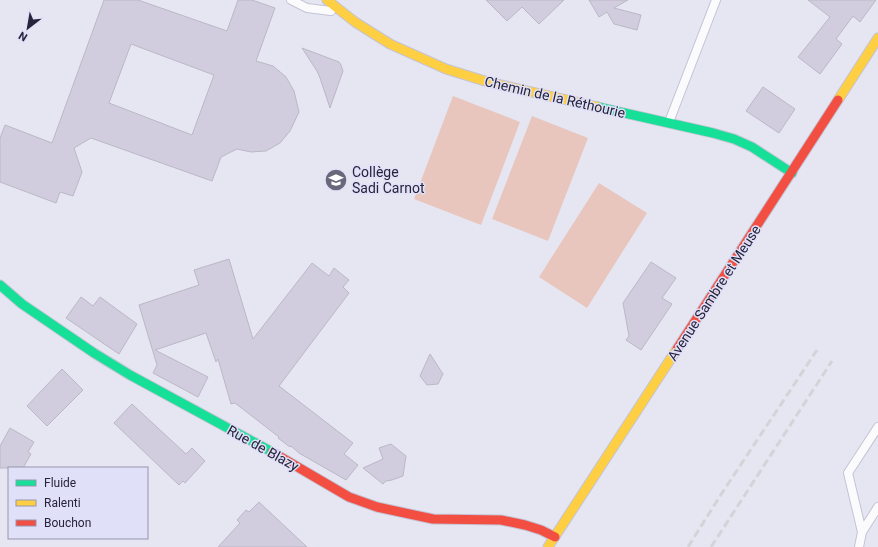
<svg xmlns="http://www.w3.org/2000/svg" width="878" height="547" font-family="Roboto,sans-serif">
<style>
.green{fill:#e8c6bd}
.building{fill:#d1cdde;stroke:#bbb7c6;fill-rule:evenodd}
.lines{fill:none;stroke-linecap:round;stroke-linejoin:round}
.lane-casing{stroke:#c4c3d4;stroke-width:10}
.fast-casing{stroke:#c4c3d4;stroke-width:11}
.slow-casing{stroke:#c4c3d4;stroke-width:11}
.jam-casing{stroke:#c4c3d4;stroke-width:11}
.lane{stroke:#fbfbfd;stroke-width:8}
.fast{stroke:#16e098;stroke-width:9}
.slow{stroke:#ffcf43;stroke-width:9}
.jam{stroke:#f24e42;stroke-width:9}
.rail{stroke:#d3d3d8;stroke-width:3;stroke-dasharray:8 4;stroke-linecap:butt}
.labels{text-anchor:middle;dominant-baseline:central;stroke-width:3;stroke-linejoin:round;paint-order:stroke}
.street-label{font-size:14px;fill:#25243b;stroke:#e0e0f9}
.poi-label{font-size:14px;fill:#25243b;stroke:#e0e0f9;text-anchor:start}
</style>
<rect width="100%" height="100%" fill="#e6e6f3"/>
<path class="green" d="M453 96 520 122 481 225 414 199Z
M532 116 588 138 548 241 492 219Z
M599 183 647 213 587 308 539 277Z"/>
<path class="building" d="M104 0H138L227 31 238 0H252L275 8 256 61 273 66 279 71 286 77 294 91 299 112 290 131 280 143 266 151 251 152 237 149 221 157 212 181 91 138 74 148 82 172 73 196 60 192 56 203 0 182V138L5 125 52 143ZM131 44 214 75 192 135 109 103Z
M486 0H564L539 24 522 7 507 21Z
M589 0H628L614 8 641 15 637 30 614 24 607 12 599 17Z
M808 0H876L860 22 853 16 836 39 842 44 820 74 798 57 830 17Z
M302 48 339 62 341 65 343 71 330 108 320 78 317 71Z
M763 87 795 109 779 133 746 111Z
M229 259 253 339 312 263 329 276 334 268 349 280 343 287 349 293 279 386 353 443 344 454 358 465 346 480 299 453 291 446 290 447 278 438 279 437 235 403 231 404 218 359 216 362 206 333 155 350 208 377 198 397 153 373 157 365 139 305 199 285 194 270Z
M651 262 676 278 662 298 672 304 641 350 626 340 629 336 623 303Z
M81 297 93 306 100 297 137 324 119 354 66 318Z
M430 354 443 374 438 384 427 385 420 376Z
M62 369 83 390 47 426 27 406Z
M132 404 186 454 192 448 205 461 185 483 183 481 179 485 114 423Z
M10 428 34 442 28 452 31 454 23 468H0V446Z
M391 444 406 456 403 476 392 480 386 481 383 484 363 468 383 459 379 448Z
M259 502 307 547H218L240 523 237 520 246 510 249 512Z"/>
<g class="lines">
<g class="lane-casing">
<path id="lane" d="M291 0 307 8 331 11
M669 122 716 0
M862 532 848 473 878 427
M859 547 862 532 878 507"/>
</g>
<g class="fast-casing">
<path id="fast" d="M598 107 713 133 734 139 752 147 792 173
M0 285 22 304 94 353 130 375 272 452"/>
</g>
<g class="slow-casing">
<path id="slow" d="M327 0 355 22 390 44 446 69 488 82 598 107
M838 100 878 38
M548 547 677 349"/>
</g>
<g class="jam-casing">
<path id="jam" d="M677 349 838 100
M272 452 349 497 377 507 433 519 501 520 525 525 541 530 555 537"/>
</g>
<use href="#lane" class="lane"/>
<use href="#fast" class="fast"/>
<use href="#slow" class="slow"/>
<use href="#jam" class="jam"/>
<path class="rail" d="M688 547 722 493 817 350
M711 547 832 361"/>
</g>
<defs>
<g id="school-disc" transform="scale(1.15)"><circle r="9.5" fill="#69687b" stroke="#e0e0f9"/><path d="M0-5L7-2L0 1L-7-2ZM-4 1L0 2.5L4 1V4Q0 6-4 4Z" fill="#fff"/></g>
</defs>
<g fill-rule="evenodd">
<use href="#school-disc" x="336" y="180"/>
</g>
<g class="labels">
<g class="street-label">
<text transform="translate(555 97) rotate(13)">Chemin de la Réthourie</text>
<text transform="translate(714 293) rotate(-57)">Avenue Sambre et Meuse</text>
<text transform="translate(263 448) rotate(29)">Rue de Blazy</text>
</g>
<g class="poi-label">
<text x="352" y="172">Collège<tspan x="352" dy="16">Sadi Carnot</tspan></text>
</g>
</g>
<rect x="8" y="467" width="140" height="72" fill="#e0e0f9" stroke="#9595ad"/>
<rect x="16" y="480" width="20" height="6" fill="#16e098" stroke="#9595ad"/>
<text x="44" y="487" font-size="12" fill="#25243b">Fluide</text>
<rect x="16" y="500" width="20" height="6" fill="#ffcf43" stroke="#9595ad"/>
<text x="44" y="507" font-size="12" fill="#25243b">Ralenti</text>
<rect x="16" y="520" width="20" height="6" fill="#f24e42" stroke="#9595ad"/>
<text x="44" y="527" font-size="12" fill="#25243b">Bouchon</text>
<g transform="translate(28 28) rotate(211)" stroke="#e0e0f9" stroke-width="3" paint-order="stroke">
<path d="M0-3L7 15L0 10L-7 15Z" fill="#25243b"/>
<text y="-6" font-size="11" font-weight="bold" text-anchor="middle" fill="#25243b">N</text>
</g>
</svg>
